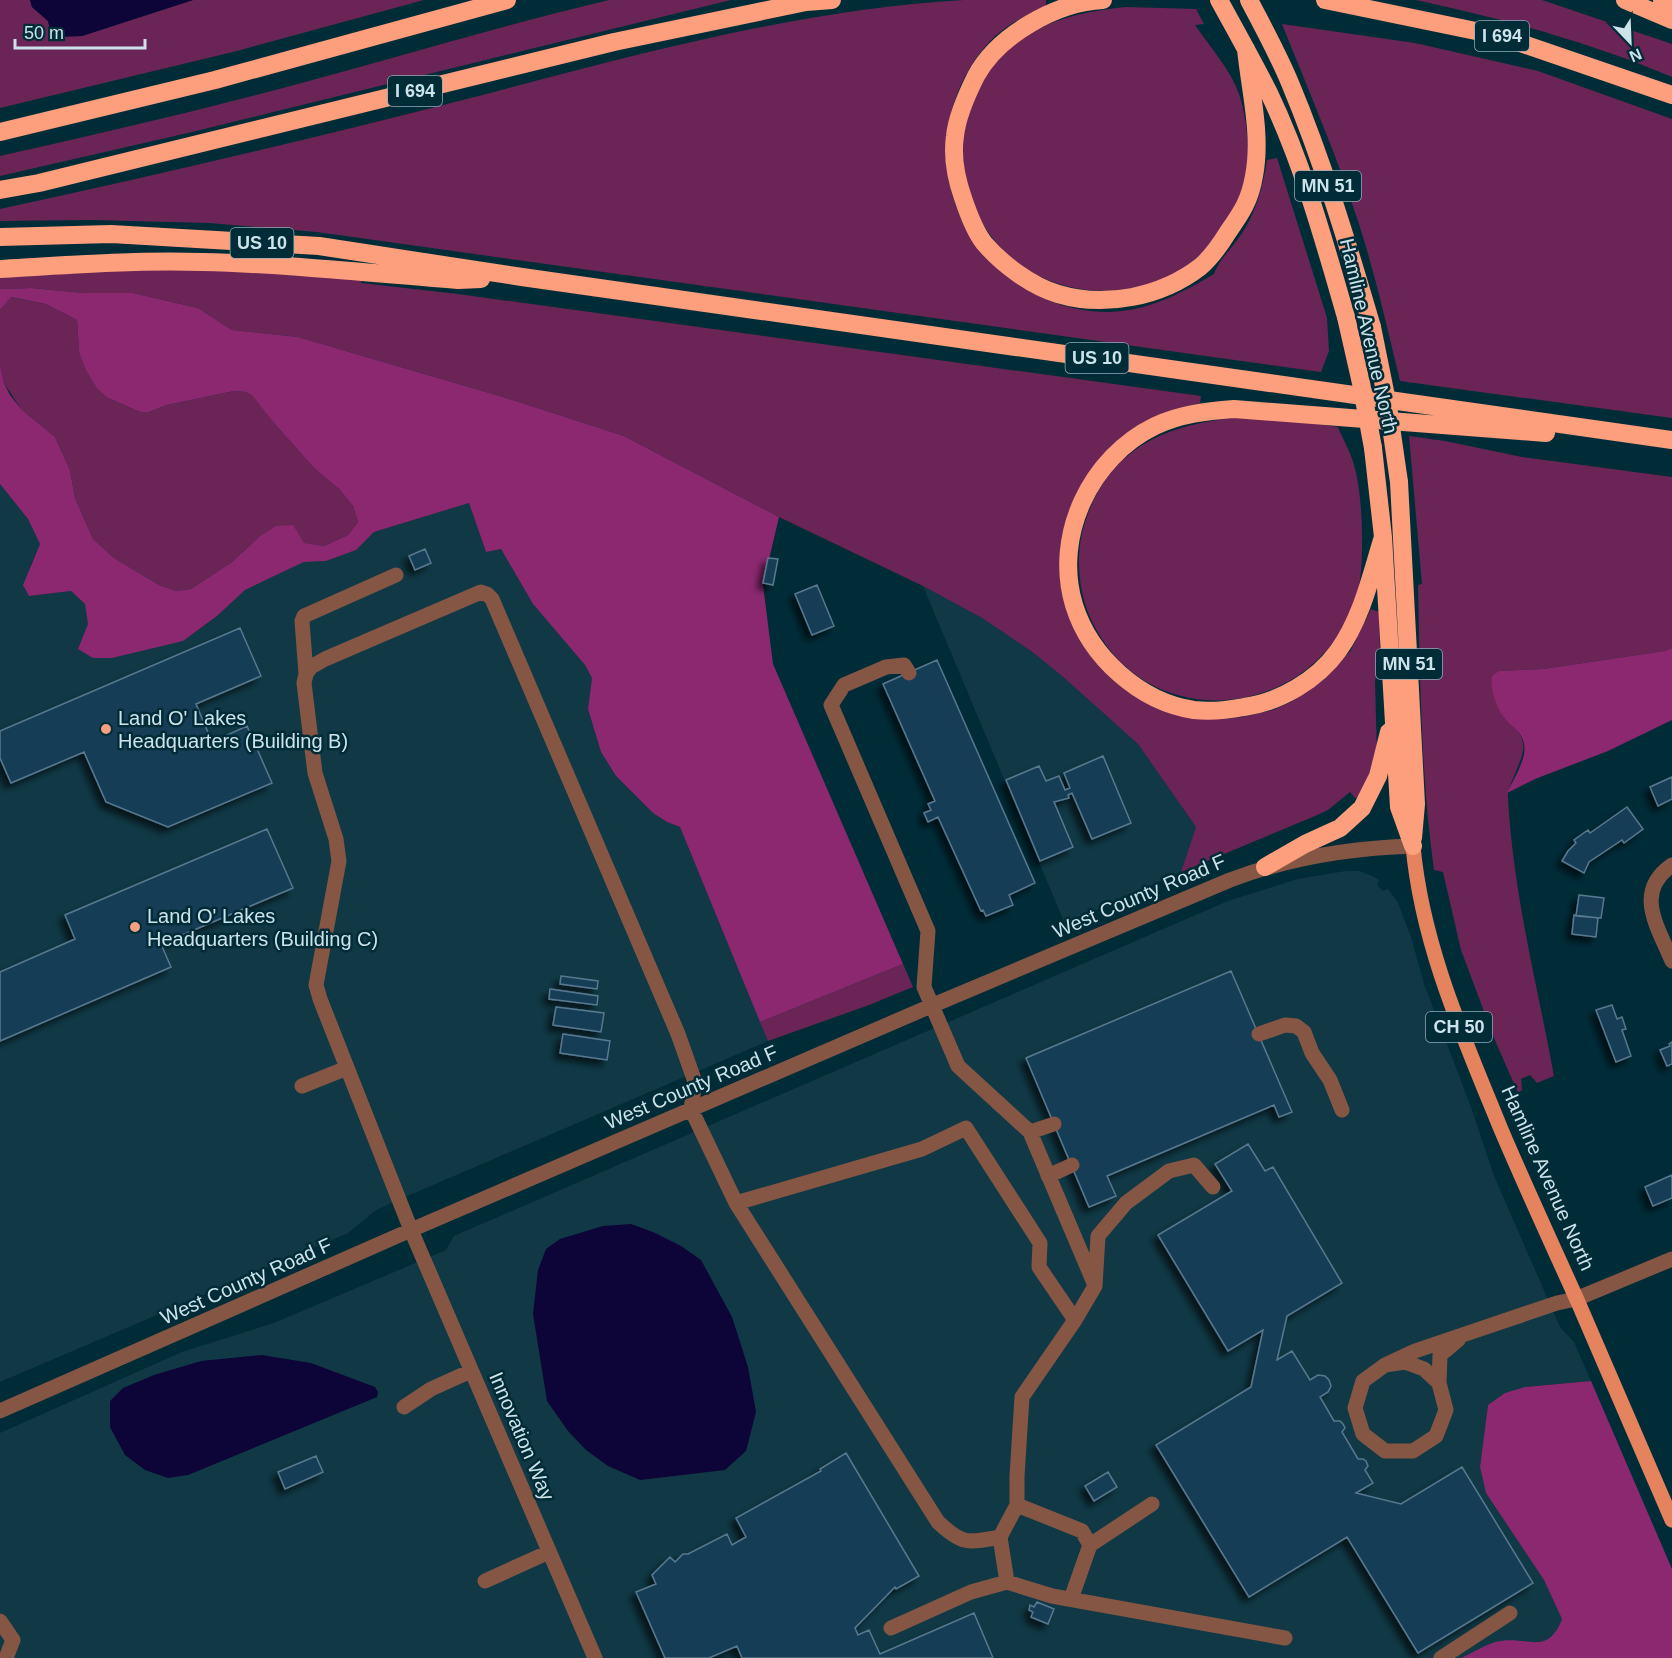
<svg xmlns="http://www.w3.org/2000/svg" width="1672" height="1658" font-family="Arial,sans-serif">
<style>
.built{fill:#103945}
.green{fill:#6a2556}
.forest{fill:#8b2870}
.water{fill:#0d0437}
.building{fill:#173d56;stroke:#58788f;stroke-width:1.5;filter:url(#shadow)}
.lines{fill:none;stroke-linecap:round;stroke-linejoin:round}
.minor{stroke:#865645;stroke-width:15}
.major{stroke:#e6835f;stroke-width:15}
.highway{stroke:#fd9e7c;stroke-width:18}
.highway-bridge{stroke:#fd9e7c;stroke-width:18}
.poi-dot{fill:#f3a082;stroke:#002c38;stroke-width:2}
.labels{text-anchor:middle;dominant-baseline:central;stroke-width:5;stroke-linejoin:round;paint-order:stroke}
.shield{fill:#002c38;stroke:#90acb5;stroke-width:1.5}
.shield-label{font-size:18px;font-weight:bold;fill:#cde3ea}
.street-label{font-size:20px;fill:#cde3ea;stroke:#002c38}
.poi-label{font-size:20px;fill:#cde3ea;stroke:#002c38;text-anchor:start}
</style>
<defs>
<filter id="shadow"><feDropShadow dx="-5.5" dy="5.5" stdDeviation="3" flood-color="#0009"/></filter>
</defs>
<rect width="100%" height="100%" fill="#002c38"/>
<path class="built" d="M0 484 28 519 40 544 30 566 29 596 71 591 85 604 89 624 78 649 150 648 183 641 217 616 245 590 272 577 304 562 326 561 355 550 374 532 469 503 486 552 501 549 533 604 585 665 592 678 588 709 601 752 616 776 653 813 667 822 680 827 768 1041 412 1194 376 1210 348 1233 0 1382Z
M923 586 982 618 1031 651 1062 676 1138 744 1196 827 1181 872 1065 924Z
M1346 871H1359L1372 876 1379 880 1377 885 1383 891 1388 889 1398 903 1411 937 1424 984 1471 1107 1494 1176 1560 1327 1574 1342 1591 1381 1525 1387 1488 1405 1480 1467 1486 1493 1544 1580 1562 1619 1557 1632 1548 1642 1538 1644 1514 1641 1496 1642 1461 1658H0V1433L182 1352 274 1323 446 1250 454 1236 1228 901 1298 879Z"/>
<path class="green" d="M0 0H30L32 7 48 21 52 37 82 36 193 0H424L237 51 0 108Z
M609 0H731L192 132 0 176V156C95 135 189 113 283 88 392 59 499 26 609 0Z
M964 0H1046V6C1028 14 1010 23 995 36 921 109 933 232 1022 287 1051 305 1087 315 1122 311 1156 307 1185 291 1214 274 1219 260 1230 250 1238 239 1255 216 1263 188 1267 160L1277 158 1327 318 1329 351 1321 372 317 232 209 223 92 220 0 221V209C153 176 307 140 459 101 625 58 791 10 964 0Z
M1416 0H1542L1672 44V77C1589 42 1504 19 1416 0Z
M1126 7 1196 9 1204 24 1195 25C1210 47 1230 69 1239 94 1249 123 1253 177 1237 205 1226 226 1208 250 1189 264 1135 303 1057 299 1008 255 989 237 973 212 967 186 962 158 960 123 974 97 981 85 987 72 996 62 1028 23 1078 12 1126 7Z
M1282 24 1415 43 1538 71 1672 119V418L1400 381C1387 327 1375 273 1358 221 1336 154 1308 89 1282 24Z
M190 269 362 277 361 283 458 294 1201 396 1200 403 1180 408 1102 456 1084 480 1067 518 1089 652 1101 668 1124 689 1143 701 1224 719 1242 717 1273 710 1291 702 1325 679 1351 650 1371 609 1379 612 1380 650 1375 682 1377 755 1360 797 1355 798 1350 792 1328 810 1315 816 1181 872 1196 827 1138 744 1062 676 1031 651 982 618 923 586 779 517 624 436 503 397 298 337 232 330 198 308 133 293H83L31 288 0 289V273Z
M10 297 46 304 77 320 79 352 108 398 140 412H149L167 405 234 391 246 392 253 395 273 422 314 468 339 489 353 506 358 522 348 535 324 546 259 537 232 562 191 589 176 591 159 585 114 558 93 539 75 498 70 470 55 437 21 409 4 383 0 365V310Z
M1241 417 1284 419 1338 427C1343 440 1352 454 1355 469 1363 496 1365 568 1357 595 1319 721 1145 741 1090 617 1076 584 1075 545 1089 511 1117 442 1173 424 1241 417Z
M1409 436 1445 441 1522 457 1672 477V648L1664 651 1543 669 1499 671 1504 718C1533 741 1524 751 1512 781 1510 786 1507 791 1508 798 1513 892 1537 984 1554 1076L1537 1083 1530 1075 1521 1079 1522 1090 1518 1093 1494 1038 1461 950 1443 872 1434 870C1421 776 1420 680 1418 585L1422 584Z
M903 964 913 987 869 1005 768 1041 760 1022Z"/>
<path class="forest" d="M31 288 83 293H133L198 308 232 330 298 337 503 397 624 436 779 517 763 585 773 664 903 964 760 1022 680 827 667 822 653 813 616 776 601 752 588 709 592 678 585 665 533 604 501 549 486 552 469 503 374 532 356 550 326 561 304 562 272 577 245 590 217 616 183 641 112 658H93L78 649 88 624 85 604 71 591 29 596 23 585 40 544 28 519 0 484V365L4 383 10 395 21 409 55 437 70 470 75 498 93 539 114 558 159 585 176 591 191 589 232 562 259 537 276 526 293 525 304 543 324 546 348 535 358 522 353 506 339 489 314 468 273 422 252 395 246 392 234 391 167 405 149 412H140L108 398 97 388 86 370 79 352 77 320 46 304 11 297 0 310V289Z
M1672 648V720L1608 751 1535 779 1507 793C1512 782 1522 766 1524 754 1527 736 1516 730 1505 719 1496 708 1490 689 1492 676L1499 671 1543 669 1664 651Z
M1591 1381 1672 1569V1658H1461C1472 1653 1483 1646 1495 1642 1526 1634 1547 1658 1562 1619L1544 1580 1486 1493 1480 1467 1488 1405 1505 1393 1525 1387Z"/>
<path class="water" d="M30 0H193L82 36 52 37 48 21 32 7Z
M631 1224 653 1232 681 1246 701 1260 732 1317 748 1367 756 1412 746 1451 725 1470 640 1480 608 1466 586 1450 568 1431 547 1401 533 1314 538 1270 546 1249 560 1239 603 1226Z
M262 1355 311 1363 375 1387 378 1392 377 1397 188 1475 168 1478 145 1470 125 1455 110 1427V1401L123 1388 154 1375 201 1361Z"/>
<path class="building" d="M425 549 431 563 415 570 409 556Z
M768 558 778 559 773 585 763 583Z
M817 585 834 626 812 635 795 594Z
M240 628 261 676 196 704 212 742 247 726 272 783 168 827 106 802 84 752 11 783 0 758V731Z
M937 660 1035 883 1009 895 1013 905 986 916 983 910 981 911 938 817 928 822 924 813 931 810 928 804 935 801 883 684Z
M1103 756 1131 823 1092 839 1072 793 1068 795 1069 798 1054 802 1073 847 1040 861 1006 780 1039 766 1046 781 1059 776 1065 790 1070 788 1064 773Z
M1672 777V799L1658 806 1650 787Z
M1627 807 1643 829 1624 843 1622 840 1589 862 1584 873 1562 861 1568 851 1576 843 1574 840 1588 830 1590 833Z
M267 829 293 888 161 944 171 967 0 1041V972L75 939 65 915Z
M1579 895 1604 898 1601 918 1576 916Z
M1574 915 1598 918 1596 937 1572 934Z
M1231 971 1292 1112 1279 1117 1274 1105 1107 1176 1116 1196 1089 1207 1026 1058Z
M561 976 598 981 597 989 560 984Z
M550 989 598 996 597 1005 549 999Z
M1612 1005 1617 1019 1622 1017 1626 1029 1622 1030 1631 1056 1616 1062 1596 1010Z
M556 1007 604 1013 601 1032 553 1025Z
M563 1034 610 1041 607 1060 560 1053Z
M1672 1042V1064L1667 1066 1660 1050 1670 1046 1669 1044Z
M1248 1144 1265 1171 1273 1167 1342 1283 1287 1316 1277 1360 1292 1351 1310 1380 1318 1375 1325 1376 1329 1380 1331 1386 1328 1392 1320 1397 1334 1421H1340L1343 1424 1345 1428 1342 1432 1358 1459H1363L1366 1461 1368 1466 1365 1470 1373 1483 1356 1493 1401 1504 1462 1467 1533 1583 1418 1653 1347 1537 1249 1597 1156 1445 1251 1387 1263 1330 1228 1351 1158 1235 1232 1191 1215 1164Z
M1672 1175V1198L1653 1206 1645 1187Z
M846 1453 919 1576 896 1589 895 1587 855 1628 858 1635 869 1630 880 1654 974 1613 993 1658H742L737 1646 709 1658H665L636 1592 656 1584 652 1575 670 1557 675 1562 683 1554H688L727 1534 732 1545 746 1537 736 1518 821 1471 820 1469Z
M316 1456 323 1472 285 1489 278 1472Z
M1108 1472 1117 1487 1094 1501 1085 1486Z
M1037 1602 1054 1609 1048 1624 1031 1617 1033 1612 1029 1610 1030 1605 1034 1607Z"/>
<g class="lines">
<path class="minor" d="M909 673 904 665 886 667 844 685 831 705 928 931 924 987 958 1066 1030 1132 1094 1283
M306 674 302 621 304 616 396 575
M1672 865C1633 892 1658 927 1672 961
M1259 1034 1285 1025 1296 1026 1304 1032 1312 1053 1330 1080 1342 1110
M302 1086 347 1068
M1030 1132 1054 1124
M1048 1176 1072 1165
M736 1203 922 1149 966 1128 1040 1243 1039 1267 1075 1320
M1385 1365 1405 1362 1424 1369 1439 1383 1446 1410 1436 1436 1413 1451H1385L1363 1434 1355 1408 1363 1381 1385 1365 1415 1351 1557 1303 1576 1299 1672 1259
M1439 1383 1440 1355 1458 1340
M404 1407 431 1389 471 1371
M0 1411 411 1230 931 1006 1230 880C1288 858 1351 848 1413 846
M1017 1505 1082 1531 1090 1545
M1000 1537 1007 1582 1052 1596 1285 1638
M485 1581 549 1552
M1071 1599 1090 1545 1152 1504
M0 1621 13 1640 6 1658
M891 1628 971 1592 1007 1582
M595 1658 411 1230 320 999 316 985 339 861 336 839 315 773 304 683 306 674 311 667 325 659 481 592 487 594 492 599 678 1034 695 1082 691 1109 736 1203 938 1522C962 1545 968 1543 1000 1537L1017 1505V1476L1022 1397 1075 1320 1095 1286 1098 1236 1126 1203 1169 1171 1194 1165 1213 1187
M1441 1658 1510 1613"/>
<path class="major" d="M1413 846C1422 945 1463 1036 1500 1127 1525 1186 1552 1244 1578 1302 1609 1375 1641 1447 1672 1520"/>
<path class="highway" d="M1103 0C1057 2 998 35 976 76 967 94 957 116 955 136 952 157 956 178 963 198 968 213 974 230 984 243 1002 264 1031 286 1058 294 1105 308 1161 297 1200 267 1212 257 1220 245 1228 232 1242 212 1250 200 1254 176 1262 135 1250 90 1246 49
M1219 0C1236 31 1253 61 1269 93 1303 164 1324 241 1346 317
M1249 0C1263 27 1278 54 1290 83 1323 162 1348 245 1372 327
M1325 0 1500 36 1672 95
M1625 0 1672 20
M1662 0 1672 3
M0 132 215 80 507 0
M0 190 39 183 614 42 806 2 832 0
M0 237 111 234 319 246 522 277 1672 440
M0 269C67 265 134 260 202 262 287 264 372 273 458 280L481 279
M1373 448 1383 537 1399 807 1413 846
M1399 482 1416 804 1413 838
M1383 537C1371 575 1362 618 1338 651 1317 680 1280 702 1244 707 1228 710 1211 712 1194 710 1140 702 1090 657 1074 605 1053 535 1091 457 1155 426 1180 414 1207 411 1234 409L1546 433
M1265 867 1305 844 1340 828 1362 808 1378 776 1389 732"/>
<path class="highway-bridge" d="M1346 317 1361 383 1373 448
M1372 327 1388 406 1399 482"/>
</g>
<g class="poi-dot">
<circle cx="106" cy="729" r="6"/>
<circle cx="135" cy="927" r="6"/>
</g>
<g class="labels">
<g class="shield">
<rect x="1475" y="21" width="54" height="30" rx="4.5"/>
<rect x="388" y="76" width="54" height="30" rx="4.5"/>
<rect x="1295" y="171" width="66" height="30" rx="4.5"/>
<rect x="230.5" y="228" width="63" height="30" rx="4.5"/>
<rect x="1065.5" y="343" width="63" height="30" rx="4.5"/>
<rect x="1376" y="649" width="66" height="30" rx="4.5"/>
<rect x="1426" y="1012" width="66" height="30" rx="4.5"/>
</g>
<g class="shield-label">
<text x="1502" y="36">I 694</text>
<text x="415" y="91">I 694</text>
<text x="1328" y="186">MN 51</text>
<text x="262" y="243">US 10</text>
<text x="1097" y="358">US 10</text>
<text x="1409" y="664">MN 51</text>
<text x="1459" y="1027">CH 50</text>
</g>
<g class="street-label">
<text transform="translate(1369 336) rotate(77)">Hamline Avenue North</text>
<text transform="translate(1139 896) rotate(-23)">West County Road F</text>
<text transform="translate(691 1087) rotate(-23)">West County Road F</text>
<text transform="translate(1548 1178) rotate(66)">Hamline Avenue North</text>
<text transform="translate(246 1281) rotate(-24)">West County Road F</text>
<text transform="translate(522 1436) rotate(67)">Innovation Way</text>
</g>
<g class="poi-label">
<text x="118" y="718">Land O' Lakes<tspan x="118" dy="23">Headquarters (Building B)</tspan></text>
<text x="147" y="916">Land O' Lakes<tspan x="147" dy="23">Headquarters (Building C)</tspan></text>
</g>
</g>
<g transform="translate(1630 42) rotate(157)" stroke="#002c38" stroke-width="4.5" paint-order="stroke">
<path d="M0-4.5L10 22L0 15L-10 22Z" fill="#cde3ea"/>
<text y="-9" font-size="16" font-weight="bold" text-anchor="middle" fill="#cde3ea">N</text>
</g>
<path d="M15 39v9h130v-9" fill="none" stroke="#cde3ea" stroke-width="3"/>
<text x="24" y="39" font-size="18" fill="#cde3ea" stroke="#002c38" stroke-width="4.5" paint-order="stroke">50 m</text>
</svg>
